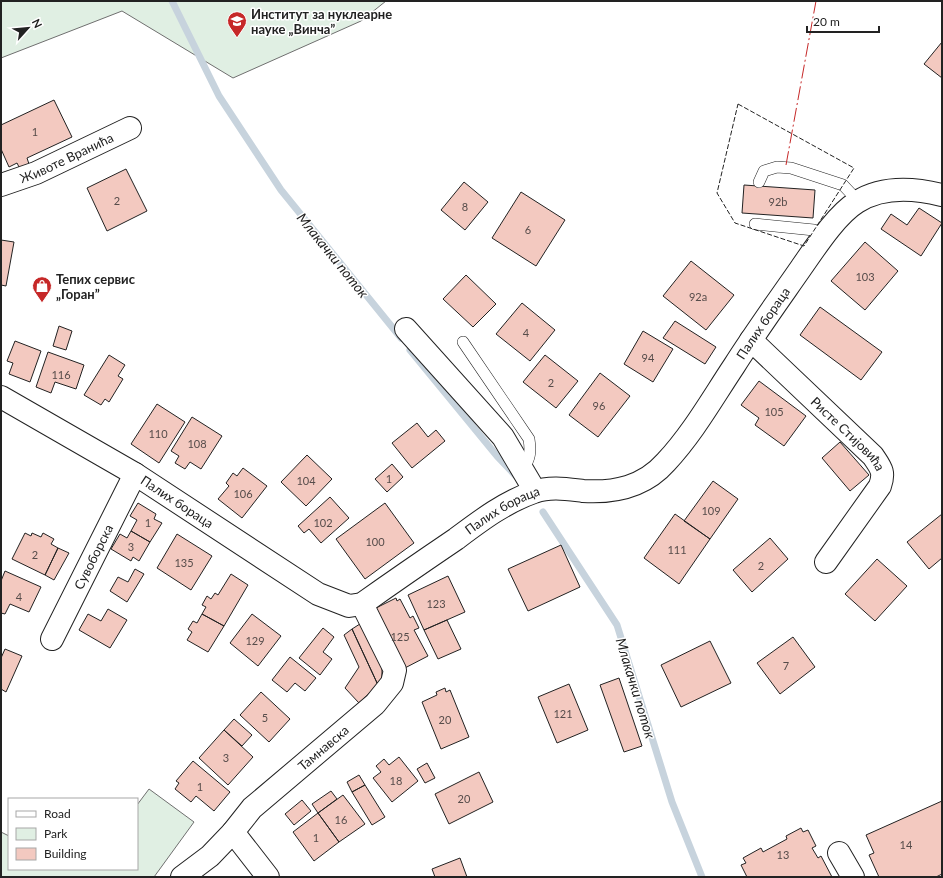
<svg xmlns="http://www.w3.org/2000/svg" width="943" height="878" font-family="Lato,sans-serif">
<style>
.green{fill:#e0efe3;stroke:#6f6f6f}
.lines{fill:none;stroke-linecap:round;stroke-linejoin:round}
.stream{stroke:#c7d3dd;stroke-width:7}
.building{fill:#f3c9c0;stroke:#222}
.lane-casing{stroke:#222;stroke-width:12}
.street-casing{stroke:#222;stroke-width:24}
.lane{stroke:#fff;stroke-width:11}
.street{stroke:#fff;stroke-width:22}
.fence{stroke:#222;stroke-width:1;stroke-dasharray:5 2;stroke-linecap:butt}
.power{stroke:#c62828;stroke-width:1;stroke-dasharray:14 3 2 3;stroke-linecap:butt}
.labels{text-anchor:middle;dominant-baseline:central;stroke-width:3;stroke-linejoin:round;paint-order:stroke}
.number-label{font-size:11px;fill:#564c4a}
.poi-label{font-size:13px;font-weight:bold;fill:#222;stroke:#fff;text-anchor:start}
.street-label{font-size:13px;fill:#222;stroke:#fff}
.water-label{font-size:14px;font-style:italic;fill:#222;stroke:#fff}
</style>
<rect width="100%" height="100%" fill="#fff"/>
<path class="green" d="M1 1H386L361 21 233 78 122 11 1 58Z
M149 789 194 822 154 877H1V832L9 836V869H137V805Z"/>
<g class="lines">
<path class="stream" d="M172 1 219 96 281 190 401 338
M410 350 497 456 515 475
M543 512 617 625 672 802 702 877"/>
</g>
<path class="building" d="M942 42V78L924 64Z
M54 100 72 137 27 158 29 164 20 169 17 163 9 167 1 149V125Z
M126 169 147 211 107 231 87 188Z
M464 182 488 202 465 230 441 210Z
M744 185 815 190 813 218 742 213Z
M521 192 565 220 536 266 492 238Z
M919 208 942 223 921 256 881 229 891 214 907 225Z
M1 240 14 242 6 286 1 285Z
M865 242 898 271 865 310 831 281Z
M691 261 734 295 706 330 663 296Z
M466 275 496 304 473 327 443 299Z
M522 303 555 330 530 361 496 334Z
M820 307 882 352 861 380 800 335Z
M675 321 716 347 705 364 663 338Z
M59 326 72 331 66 350 53 346Z
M643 331 673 349 653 382 624 364Z
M15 341 41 351 30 382 9 374 13 363 7 361Z
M48 352 84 365 76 389 55 382 51 393 36 387Z
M109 355 125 365 118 376 123 379 109 402 105 399 101 405 84 395Z
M545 355 578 381 556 408 523 382Z
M600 373 630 396 598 437 569 415Z
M759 381 806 416 784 446 755 425 759 418 741 405Z
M157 404 185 422 159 463 131 444Z
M192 417 222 436 201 469 190 462 185 469 175 463 179 456 171 451Z
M417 423 428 437 436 430 445 441 412 468 392 443Z
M840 442 869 475 850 491 822 458Z
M307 455 332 479 306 506 281 482Z
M392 464 403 477 387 492 375 479Z
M243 468 267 486 242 518 218 499 229 486 226 483 233 473 237 476Z
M713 481 738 499 710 539 684 521Z
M330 497 349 518 321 543 309 529 304 533 298 526Z
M138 503 156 514 154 519 162 523 150 542 131 531 137 520 130 516Z
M385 503 414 543 365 579 336 539Z
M675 514 710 539 679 584 644 558Z
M942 514V558L929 569 907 542Z
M131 531 150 542 139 561 133 557 131 561 111 549 120 534 127 538Z
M25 533 31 536 32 533 41 537 43 533 54 539 51 544 58 548 45 575 12 559Z
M177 534 212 556 191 590 157 568Z
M770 538 788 559 752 592 733 570Z
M561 545 580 587 528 611 508 569Z
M58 548 69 553 54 580 45 575Z
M877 559 907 586 875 621 845 594Z
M135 569 144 574 127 602 110 591 118 577 128 582Z
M5 571 41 587 29 612 10 604 5 614 1 613V581Z
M231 574 248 585 224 626 202 614 206 607 202 605 207 596 211 599 215 593 218 595Z
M448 576 465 612 424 630 408 595Z
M396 598 397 601 400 599 410 618 413 616 419 628 414 630 428 656 401 670 370 611Z
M108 609 127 620 110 648 79 630 88 614 101 621Z
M202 614 224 626 208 652 187 640 192 632 188 629 193 621 197 623Z
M252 614 281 636 258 666 230 643Z
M447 620 461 649 438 659 424 630Z
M363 622 382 665V680L378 685 352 629Z
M323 628 334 637 323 652 332 659 320 675 299 658Z
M352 629 378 685 359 703 345 688 359 667 344 635Z
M793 637 815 667 780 694 757 663Z
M710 641 731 683 681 707 661 665Z
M5 649 22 656 6 692 1 689V658Z
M290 657 316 678 305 691 295 683 287 692 272 680Z
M619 678 642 746 624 752 600 685Z
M569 684 588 730 557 743 538 697Z
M445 688 446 692 450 690 469 737 441 749 422 702 437 695 436 692Z
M261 692 290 719 269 742 240 715Z
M234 719 252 735 242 746 224 730Z
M224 730 253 757 228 785 199 758Z
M399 757 418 781 392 802 373 778 381 772 376 766 384 759 389 765Z
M193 761 230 792 214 811 196 796 191 802 175 789 179 783 176 781Z
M427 763 435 778 425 783 417 769Z
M479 772 493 802 449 824 435 794Z
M359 775 365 785 352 792 347 782Z
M365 785 385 817 372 825 352 792Z
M331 791 337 799 318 813 312 804Z
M343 795 365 824 339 842 318 813Z
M302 800 311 811 294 825 285 814Z
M942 801V874L936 877H879L869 855 874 853 866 835Z
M318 813 339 842 314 861 293 832Z
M801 828 803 832 808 830 816 846 812 848 818 858 821 856 832 877H747L741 865 746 863 743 858 761 848 763 852 787 839 786 836Z
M460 858 467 877H435L432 869Z"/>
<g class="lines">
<g class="lane-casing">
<path id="lane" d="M759 182 764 171 777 167 791 168 843 185 858 201
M755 224 814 230 824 236
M463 342 529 439C531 452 530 459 523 469"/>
</g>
<g class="street-casing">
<g id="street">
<path id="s1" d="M1 185 36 173 130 128"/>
<path d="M406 329 503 437 535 491"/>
<path id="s2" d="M751 340 873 456C881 468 885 472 880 486L826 562"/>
<path id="s3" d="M1 397 135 474 318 594 349 606 362 604C393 582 425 560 456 539 480 521 505 502 534 492 550 486 567 489 583 491 615 493 644 487 666 462 693 433 712 399 734 366 755 333 778 301 801 268 815 248 836 215 857 202 882 186 914 188 942 195"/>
<path id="s4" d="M52 639 135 474"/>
<path d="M839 853 853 877"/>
<path d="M182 877 210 856 233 832"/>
<path id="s5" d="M268 877 233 832 252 808 375 704 392 683 395 670 362 604"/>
</g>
</g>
<use href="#lane" class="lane"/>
<use href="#street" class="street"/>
<path class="fence" d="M738 104 854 168 804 246 735 223 717 193Z"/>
<path class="power" d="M786 165 816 1"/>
</g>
<defs>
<g id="university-pin" transform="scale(1)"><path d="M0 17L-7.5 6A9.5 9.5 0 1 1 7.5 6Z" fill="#c62828" stroke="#fff"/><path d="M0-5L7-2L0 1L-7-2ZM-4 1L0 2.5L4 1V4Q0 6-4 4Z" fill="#fff"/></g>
<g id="shop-pin" transform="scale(1)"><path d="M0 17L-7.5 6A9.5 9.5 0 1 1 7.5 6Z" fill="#c62828" stroke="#fff"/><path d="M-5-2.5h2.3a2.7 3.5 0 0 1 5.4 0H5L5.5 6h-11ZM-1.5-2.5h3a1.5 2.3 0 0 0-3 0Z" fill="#fff"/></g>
</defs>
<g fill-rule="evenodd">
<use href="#university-pin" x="237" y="21"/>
<use href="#shop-pin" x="42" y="286"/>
</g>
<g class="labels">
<g class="number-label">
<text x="35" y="131">1</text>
<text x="117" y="200">2</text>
<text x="778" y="201">92b</text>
<text x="465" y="206">8</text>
<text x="528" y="229">6</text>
<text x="865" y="276">103</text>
<text x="698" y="296">92a</text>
<text x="526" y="332">4</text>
<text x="648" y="357">94</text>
<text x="61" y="374">116</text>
<text x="551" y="382">2</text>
<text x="599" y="405">96</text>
<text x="774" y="411">105</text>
<text x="158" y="433">110</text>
<text x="197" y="443">108</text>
<text x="389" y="478">1</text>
<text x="306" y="480">104</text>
<text x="243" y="493">106</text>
<text x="711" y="510">109</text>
<text x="148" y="522">1</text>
<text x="323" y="522">102</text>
<text x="375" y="541">100</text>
<text x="131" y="546">3</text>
<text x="677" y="549">111</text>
<text x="35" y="554">2</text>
<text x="184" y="562">135</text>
<text x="761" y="565">2</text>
<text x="19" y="596">4</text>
<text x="436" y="603">123</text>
<text x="400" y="636">125</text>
<text x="255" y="640">129</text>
<text x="786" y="665">7</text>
<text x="563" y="713">121</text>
<text x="265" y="717">5</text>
<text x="445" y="719">20</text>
<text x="226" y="757">3</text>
<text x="396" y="780">18</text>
<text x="200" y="786">1</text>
<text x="464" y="798">20</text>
<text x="341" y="819">16</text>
<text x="316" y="837">1</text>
<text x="906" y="844">14</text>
<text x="783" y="854">13</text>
</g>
<g class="poi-label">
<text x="251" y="14">Институт за нуклеарне<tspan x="251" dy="15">науке „Винча”</tspan></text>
<text x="56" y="279">Тепих сервис<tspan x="56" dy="15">„Горан”</tspan></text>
</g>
<g class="street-label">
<text stroke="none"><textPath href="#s1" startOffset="71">Животе Вранића</textPath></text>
<text stroke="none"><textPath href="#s3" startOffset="936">Палих бораца</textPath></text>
<text stroke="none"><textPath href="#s2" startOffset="135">Ристе Стијовића</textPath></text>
<text stroke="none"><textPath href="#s3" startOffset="205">Палих бораца</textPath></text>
<text stroke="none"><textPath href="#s3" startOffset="589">Палих бораца</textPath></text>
<text stroke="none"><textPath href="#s4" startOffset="92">Сувоборска</textPath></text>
<text stroke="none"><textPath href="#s5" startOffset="181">Тамнавска</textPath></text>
</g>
<g class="water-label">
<text transform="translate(333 255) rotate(51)">Млакачки поток</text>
<text transform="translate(636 688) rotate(73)">Млакачки поток</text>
</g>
</g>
<rect width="943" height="878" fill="none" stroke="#222222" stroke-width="4"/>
<rect x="8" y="798" width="130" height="72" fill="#ffffff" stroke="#a7a7a7"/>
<rect x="16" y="811" width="20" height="6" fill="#ffffff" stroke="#a7a7a7"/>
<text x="44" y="818" font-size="12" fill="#222222">Road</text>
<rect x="16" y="828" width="20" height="12" fill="#e0efe3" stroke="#a7a7a7"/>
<text x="44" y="838" font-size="12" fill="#222222">Park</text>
<rect x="16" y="848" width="20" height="12" fill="#f3c9c0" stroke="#a7a7a7"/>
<text x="44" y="858" font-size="12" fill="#222222">Building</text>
<g transform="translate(28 28) rotate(63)" stroke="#ffffff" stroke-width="3" paint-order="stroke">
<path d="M0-3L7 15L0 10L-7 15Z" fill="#222222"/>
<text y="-6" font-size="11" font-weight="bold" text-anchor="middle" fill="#222222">N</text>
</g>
<path d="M807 26v6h72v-6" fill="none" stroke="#222222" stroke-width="2"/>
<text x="813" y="26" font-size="12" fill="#222222" stroke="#ffffff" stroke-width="3" paint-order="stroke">20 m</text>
</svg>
